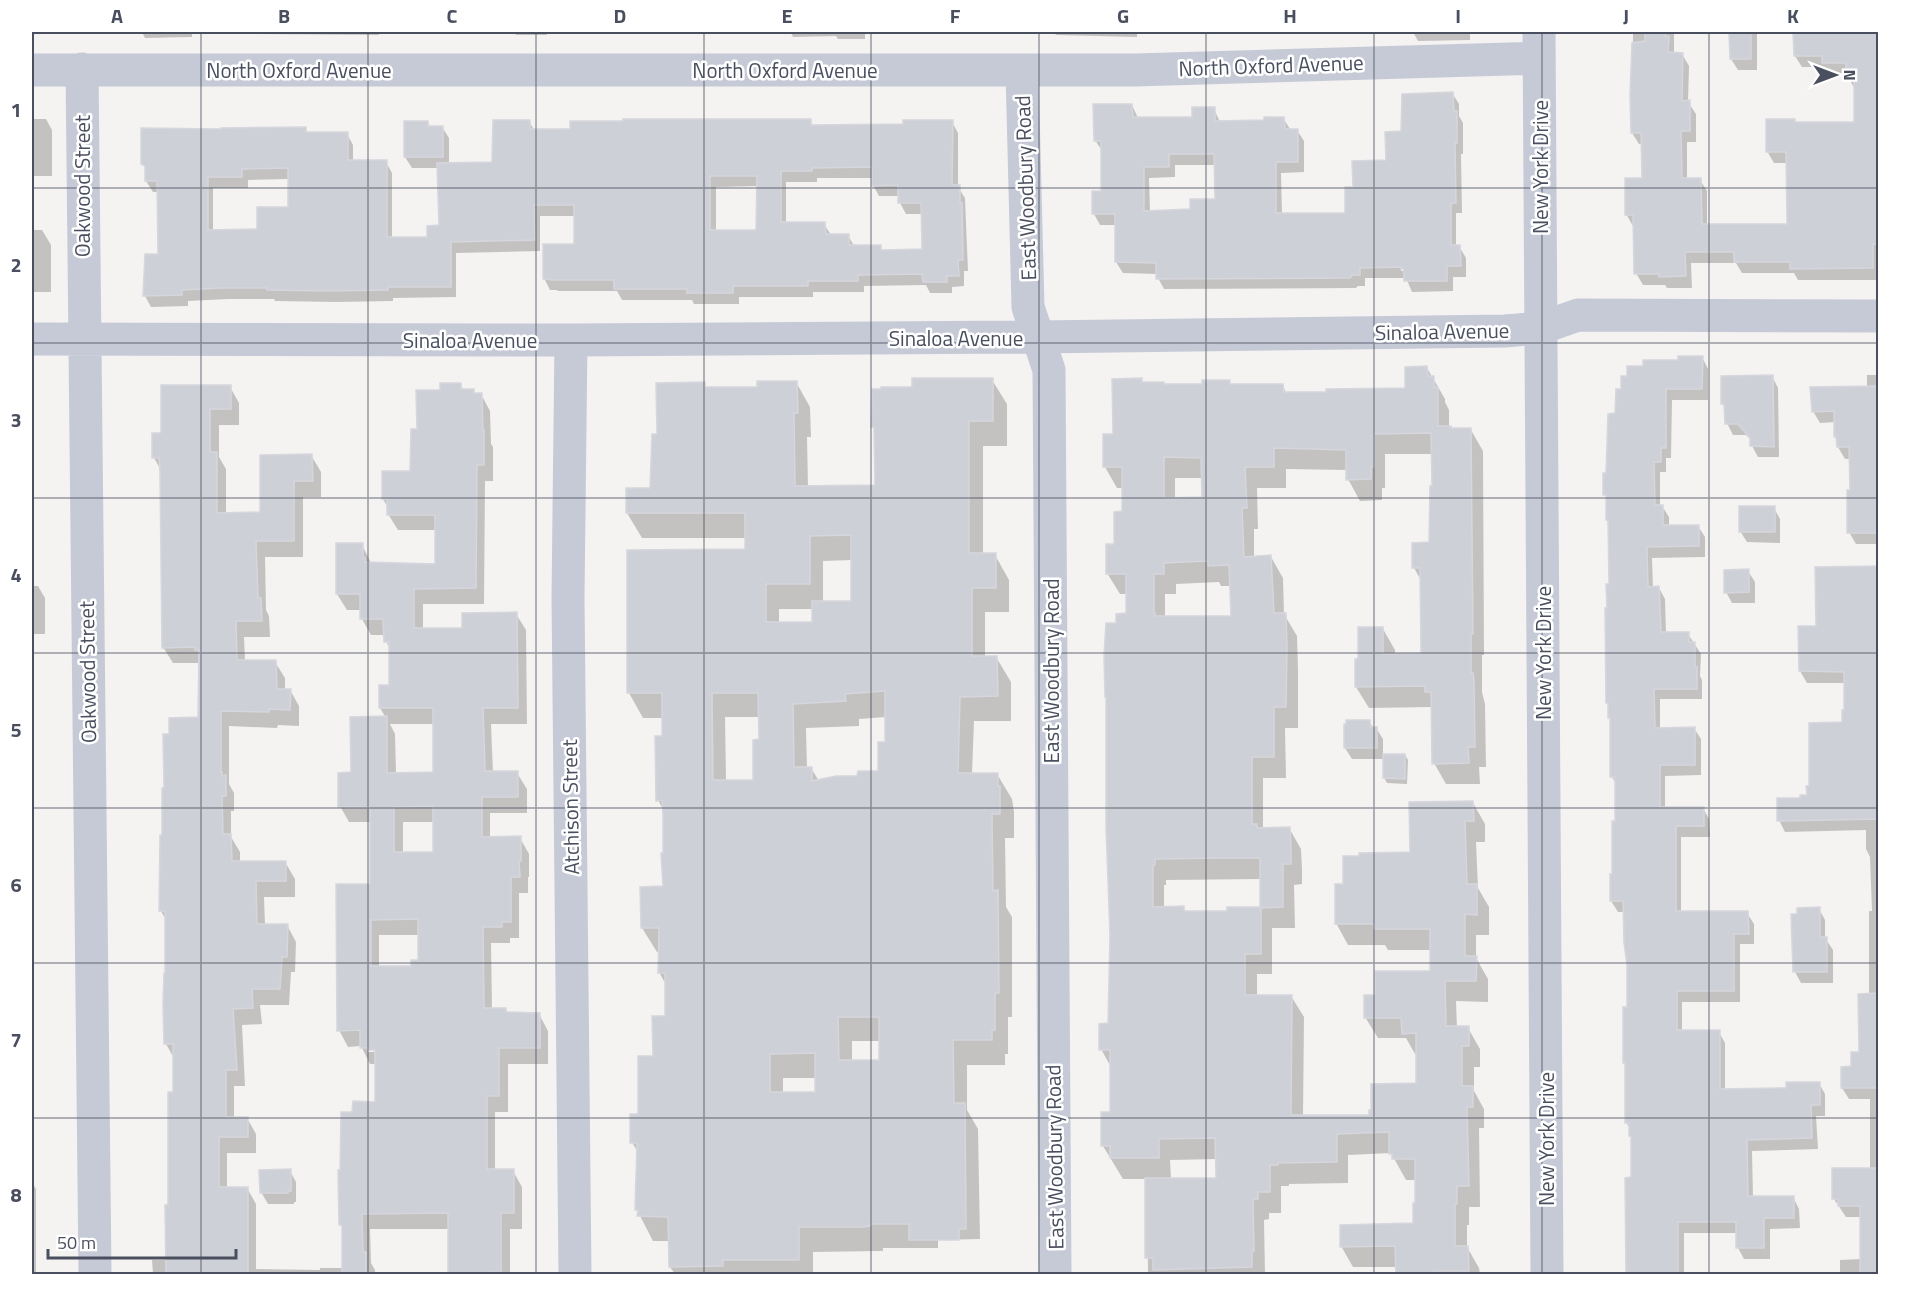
<svg xmlns="http://www.w3.org/2000/svg" width="1910" height="1306" font-family="'Titillium Web',sans-serif">
<style>
.shadow{fill:#0003;fill-rule:evenodd}
.building{fill:#ced0d7;stroke:#d6d6dd;stroke-width:1.5;fill-rule:evenodd}
.lines{fill:none;stroke-linecap:round;stroke-linejoin:round}
.minor{stroke:#c6cad6;stroke-width:33}
.grid{fill:none;stroke:#4a4f5f;stroke-width:1.5;stroke-opacity:0.55}
.labels{text-anchor:middle;dominant-baseline:central;stroke-width:5;stroke-linejoin:round;paint-order:stroke}
.street-label{font-size:21px;fill:#4a4f5f;stroke:#fff}
.neatline{fill:none;stroke:#4a4f5f;stroke-width:2}
.grid-label{font-size:20px;text-anchor:middle;font-weight:bold;fill:#4a4f5f}
</style>
<rect width="100%" height="100%" fill="#f4f3f2"/>
<path class="shadow" d="M142 32H192V37L145 38Z
M254 32H547V35H516L514 32 432 34 431 32 379 34V35L256 34Z
M764 32H948V33H865V39H838L836 36 793 37 791 33 765 34Z
M1054 32H1137V37L1056 35Z
M1413 32H1470V40L1418 41Z
M1633 32H1674V54H1682L1689 66 1688 102 1696 114V142H1687V180H1700L1707 191V225H1788L1787 163H1774L1767 151 1796 123H1855V88H1854L1847 74H1830L1825 67H1802L1795 56 1832 32H1878V280H1798L1794 273H1742L1736 263H1691L1692 288H1667L1665 285H1643L1636 273 1635 226H1633L1626 214 1644 180 1643 144H1639L1632 133Z
M1731 32H1757V70H1738L1731 59Z
M1452 93 1459 104V116L1463 123V154H1461L1462 213H1456V246H1459L1466 258V277H1453V291L1412 292 1406 278H1365V286H1358L1356 288 1164 289 1158 278V274L1123 273 1116 262V225H1100L1094 214 1103 193 1102 151 1095 140 1132 105 1138 118H1194L1214 109 1220 122H1265L1283 118 1290 129 1297 130 1304 141V172L1281 173 1282 214H1347L1354 189 1387 162 1403 133ZM1175 165H1216L1217 201 1191 211 1150 212 1149 178 1175 177ZM1412 267V270L1401 271V268Z
M32 119H46L52 130V176H32Z
M529 121 534 130 810 121 813 126H904L952 122 958 133V187L965 198 968 271H964V286L952 287V293H930L926 285 864 286V292H813V297H739V304H694L692 300H622L617 291H558L557 290H550L544 278 576 245V216H540V251L456 253V297L393 298V301L336 302 275 301 274 299H228L188 301V306L151 307 145 296 147 256H160L159 192H153L146 181V169L143 164 222 131 305 128 308 134H347L353 145V162H386L392 173V239H428L440 227 439 168H412L405 157V122H428L430 127H442L449 138V164L494 163ZM817 178H873V185L879 196H900V203L906 214H923V251L883 252 880 246H854L848 235H831L824 224H786V182H817ZM289 179 290 208 259 230 213 231V188H248V180ZM758 186 757 231H716V187Z
M32 230H42L51 245V292H32Z
M1702 357 1708 369V400H1672L1671 458H1666V472H1660V506H1662L1669 517V526H1698L1705 537V557L1652 558 1653 588H1659L1665 599 1666 634H1688L1701 654 1700 676 1702 680V699H1660V729L1694 728 1701 739V775L1665 776V809L1703 808 1709 819 1710 837H1681V913H1747L1754 924V944H1740V1002H1682V1032H1719L1725 1043V1090H1788L1819 1083 1825 1094V1116H1816L1818 1149 1752 1151 1753 1197H1793L1799 1209 1800 1228 1770 1229V1259H1744L1738 1248V1233H1684V1274H1628L1632 1179V1139L1630 1129 1626 1122 1628 964 1625 912H1618L1611 901 1616 822V784L1612 777 1611 720 1610 706 1608 703 1611 585 1610 523 1608 520V500L1605 495 1616 415 1623 391 1629 377 1680 362Z
M1427 368 1445 399V402L1449 410V428L1452 430H1471L1483 451 1484 655H1482V692L1485 704 1486 767H1479L1480 784H1446L1434 763 1432 707 1369 708 1356 687 1360 661 1383 629 1395 650V655L1423 654 1422 582 1414 568 1431 544 1433 454H1385V488H1382V500L1360 501 1348 479 1347 470 1286 469V488H1257L1258 529H1254V558L1271 557 1283 578 1284 614 1297 636 1298 670V728H1285L1286 778H1263V829L1289 828 1301 849 1302 869V884L1294 885 1295 928H1272V974H1257V996H1291L1304 1017 1303 1116H1371L1417 1084V1054H1415L1406 1038H1378L1365 1017 1376 996 1431 972V950H1388L1385 945H1348L1336 923 1345 885 1411 853 1473 803 1485 824V842H1476L1478 888 1489 907V935H1476V958L1488 979V1002L1456 1001 1457 1028H1468L1480 1049V1067H1474V1091L1484 1109V1128H1479L1480 1207H1469V1225H1467V1247L1479 1268 1480 1274H1397V1267H1353L1341 1246 1414 1225 1417 1180H1406L1391 1153 1348 1155V1183L1289 1184V1186H1281V1213H1269V1219L1264 1220 1265 1274H1148L1147 1179H1123L1103 1146 1111 1113V1067L1101 1049 1110 1025V935L1118 624 1127 615V594H1120L1107 573 1124 513V488H1117L1105 467 1115 435 1143 383 1203 385 1229 382 1231 385H1282L1287 394 1407 390ZM1175 478H1203V498L1175 499ZM1219 582 1221 586H1232L1233 617H1165V594H1176V584ZM1261 879V909H1228V912H1186L1183 908H1164V885H1166V880ZM1217 1159V1179H1171L1170 1160Z
M1867 375H1878V544H1856L1849 532 1852 491 1851 459H1845L1838 447 1836 437V422L1820 423 1813 411 1867 387Z
M1772 376 1778 388 1779 457H1758L1752 446V441L1746 435H1733L1727 423 1726 410 1723 404Z
M992 380 1007 404V446H983V555H995L1009 580V612H985V657H996L1011 682V721H974L972 774H997L1012 799 1014 812V838H1005L1006 907 1012 917V1017H1008V1054H1005V1065H967V1110L978 1129 980 1239 938 1240V1248H883V1251H878L813 1252V1273H846L847 1274H675L670 1267V1241H653L637 1210 639 1155 632 1142 666 1018V985L659 972 660 952H657L642 928 664 888V811L658 800 663 718H643L629 693 747 550V538H642L627 513 651 489 659 436 704 384 707 389H759L796 382 810 407 811 437H807L808 487 876 486V432L872 426 913 389ZM852 560V603H823V561ZM779 609H814V624H779ZM725 717H760V741L754 781H726ZM886 717V744L880 773 858 777 819 781 811 768H807L806 728 859 726V719ZM852 1041H880V1061H852ZM783 1078H817V1094H783Z
M460 384 464 391H473L475 394H481L490 411 491 444 493 447V481H485L484 604H423V630H464L516 614 526 630 527 724H491L493 773H517L527 789V813H490V838H520L529 854V877H528V893H519V938H510V943H491L492 1010H506L508 1014H539L548 1031V1064H508V1112H495V1171H513L522 1187V1229H510V1274H449V1229H370L371 1263 375 1270V1274H153L152 1260H167L175 1094V1060L166 1044 167 922 161 911V836H164L165 789 170 736 199 719 200 663H173L163 647 161 470 154 458 160 434 230 387 239 403V425H219V457L226 469V514H262L311 455 321 472V497H303V557H265L266 610 269 616 270 637H244L245 661 275 662 285 678V690H290L299 706V726L278 725 277 728 229 726V784L234 793V811H231V837L240 852V863L285 862 295 879V897H264L265 925H287L296 942 295 972H291L289 1005H260L262 1024 242 1025 245 1086H234V1118H247L256 1134V1153H227V1189L247 1188 256 1204V1269L320 1270V1268H344V1230L340 1224 341 1171 354 1114 376 1104V1064H370L361 1046 348 1047 339 1030 371 885V822H349L340 806 352 774 386 718 380 708 390 686V649L386 641 385 635H371L362 619V610H347L337 594 362 545 371 563 436 565V530H398L388 514V508L383 499V473H412L419 431 441 392ZM390 724H435V774H396L395 734ZM403 822H435V854L403 853ZM379 935H420V962L412 967H379ZM368 1049H382V1052H368Z
M1774 508 1780 519V543L1747 542 1740 531Z
M1878 567V1274H1840V1260L1861 1259V1217H1846L1834 1199 1870 1170V1099H1849L1842 1088 1861 1053 1869 995V911H1872L1870 857 1866 849V830L1785 832 1779 820 1801 799 1808 796 1810 788 1844 723 1846 712 1845 683H1807L1800 671V627H1818L1816 569Z
M1748 571 1755 582V603H1732L1726 592Z
M32 586H38L45 598V634H32Z
M1369 721 1373 728H1376L1383 739V755H1405L1408 760 1407 784 1387 783 1384 778V759H1352L1345 748Z
M1819 909 1825 920V938L1833 950V983H1801L1795 972 1799 915Z
M290 1171 296 1182V1202H294V1204H268L261 1192Z
M32 1182 36 1189V1274H32Z"/>
<path class="building" d="M1645 32H1666L1665 36H1669L1668 52 1683 53 1682 101 1690 100V131H1681L1682 178H1701L1702 224H1787L1786 152H1766V119H1795V122H1854V76H1846V63H1822V56H1794L1793 32H1878V244H1873V268L1790 269V262H1734V252H1685L1686 276 1659 277V274H1634L1633 215H1625V178H1642L1641 133H1631L1630 95 1632 43 1645 41Z
M1729 32H1751V59H1730Z
M1453 92 1454 111H1457V143H1455L1456 203H1451V245H1460L1461 266H1447V281H1404V269H1401V267L1360 268V275H1352L1350 278 1156 279V263L1115 262V214H1092V191H1101V141H1094L1093 104H1132L1133 117H1192V107H1215V121L1264 120V117H1284L1285 129H1298V162H1276V213H1345V187H1353L1352 161 1386 160 1385 132 1401 131 1402 94ZM1169 154H1214L1215 199H1190V209L1144 211V167H1169Z
M623 119H811V125L903 124V120H953L952 185H960V203H962L963 260H958L959 276H947V282H923L922 274 858 275V281H808V286H733V293H687V289H614V280H550V279H543V244H574V205H534L535 240 451 242V287H388V290L328 291 267 290V288H221L182 290V295L143 296 145 254H158L157 181H145V166L141 164V128L221 129V128L306 127V132H348V160H387V237H427V226L439 225 437 163 492 162 493 120H530V129H570V121H623ZM872 167V186L898 185V203H921L922 249 881 250V245H849V234H826L825 222H781V171H812V168ZM288 168V207H257V229L208 230V177H242V169ZM710 176H757L756 230H710Z
M404 121H428V126H443V157H404Z
M1678 356H1703L1702 389H1666V448H1661V462H1654L1655 505H1663V525H1699V546L1647 547 1648 587 1659 586 1661 632H1689V642H1695V667H1697V689H1654L1655 728 1695 727V765H1660V807H1704V826H1676V911H1748L1749 934H1734V991H1677V1030H1720V1089L1786 1088V1082H1820V1105H1811L1812 1138 1747 1140 1748 1196H1794V1218H1764V1248H1736V1222H1678V1274L1626 1275 1625 1178 1631 1177V1136H1629V1123H1625V1063H1623V1007H1627V965L1624 943 1623 901H1610V874H1612V821H1615V777H1610V718H1608V703H1606L1605 608H1607L1606 584H1609L1608 520H1606V495H1603V473H1606L1608 414 1615 413 1616 389H1621V376H1627V366H1643V360H1678Z
M1427 366 1428 376H1434V387H1438V426H1451V428H1471L1473 634H1471V673H1473L1474 681 1475 747H1468L1469 763 1432 764 1431 692H1425V686L1355 687V659H1358V627H1383V654L1421 653 1420 568H1412V543L1429 542 1430 486H1432L1431 433 1374 434V467H1371V479L1346 480V450L1274 448V467H1245L1247 508H1242L1244 557 1271 555 1274 613H1286L1287 647 1286 707H1274V757H1252V824H1257V828L1290 827 1291 847V864H1283V907L1261 908V954H1245V995H1292L1291 1115H1369V1110H1371V1084L1416 1083V1033L1402 1034 1401 1018H1364V995H1375V971H1430V929H1374V924H1335V884H1343V856H1359V853L1410 852 1409 802 1473 801 1474 821H1465L1467 884H1477V915L1465 914V956H1477L1476 981H1445L1446 1026H1469V1046H1462V1086H1473V1107H1467L1469 1186H1457V1204H1455V1246H1468L1469 1271H1433V1275H1396L1395 1246 1340 1247V1225L1413 1223V1203H1415V1159H1392V1154H1389V1132L1337 1134V1162L1278 1163V1165H1270V1192H1258V1199H1253L1254 1251H1252V1267L1153 1270V1258H1145V1178H1216L1215 1138 1159 1139V1158H1110V1146H1101V1112H1110V1050H1099V1024L1108 1023 1110 935 1106 828V697H1105L1104 656 1106 623H1116V614L1126 613V574H1106V544H1114V512L1122 511V467H1103V434H1113L1112 379 1142 378V382H1164V384H1202V380H1230V384H1283L1284 392H1326V389L1405 388V367ZM1164 457 1201 458 1202 497 1164 498ZM1208 561V566L1229 565 1231 616H1155V613H1154V574H1164V563ZM1220 858H1260V907H1227V911H1184V906L1153 907V865H1155V859Z
M1773 375 1774 447 1750 446V438L1738 424H1725L1724 404H1721V376Z
M912 378H993V421H969V553H996V588H972V656H997L998 696 960 697 958 773H998V786H1000V814H992L993 891 998 890 999 993H995V1030H992V1040H953L954 1103H965L966 1229H959V1240H909V1224H870V1226L863 1227H799V1260H723V1266L669 1267 668 1217 637 1216 638 1210H635L637 1143H630V1114H638V1056H653L652 1016H665V973H658L659 928H641L640 887 663 886 661 853H663V813L662 800 656 801 655 736H662V693H627V550L745 549V513H626V488H650L652 434H657L656 383 705 382V387H757V381H797L798 413H794L795 486 875 485 874 427H871L872 389H881V387H912ZM851 535V601H812V622H766V584H810V536ZM885 691V742H878V771H858L857 776H836L812 781V767H794L793 704 846 701 845 694ZM712 693H758L759 739 753 740V780H713ZM838 1017H879V1060H839ZM815 1053V1092H770V1054Z
M440 383H461V389H474V393H482L483 430H484V465H477L476 588 414 589V628H462V613L517 612 518 708H483L485 771H518V797H482V837L521 836V861H519L520 877H511V922H502V927H483L484 1008H506V1012L540 1013V1048H499V1096H487V1169H514V1213H501V1272L448 1274V1213L362 1214 363 1252H366V1275H342V1225H339L338 1170H340L341 1112H352L353 1101 375 1102V1050H368V1048H360V1030L337 1031 336 884H370V807H338V773L351 772 350 717 387 716V773L433 772V708H379V685H389V642H384L383 619H360V594H336V543H363V558H365V562L435 564V515H387V499H382V471H410L411 429H417L416 390H440ZM433 806V852H394V807ZM418 919V960H411V966H371V920Z
M161 385H231V409H210V452H217V513L260 512V455L312 454 313 481H294V541H256L258 598H261L262 621H236L237 660H276L277 689H291L290 710 269 709V712L221 711V772H222V776L226 775V796H222L223 834H231L232 861H286V881H256L257 924H288L287 957H282L280 989H252L253 1008 233 1009 237 1070H226V1117H248V1137H219V1187H248V1275H166L165 1205H168V1092H173V1044H164L163 1004 164 973H165V911H159L160 835H162V788H164L163 734H169V718L198 717 199 650H195V647L162 648 160 472 159 458H152V433H160L161 431Z
M1878 386V533H1847V490H1850L1849 447H1837L1836 437H1834V411L1812 412 1810 387Z
M1739 506H1775V532H1739Z
M1878 566V819L1777 821V798H1800V795H1807L1806 786H1809V723L1842 722V710H1844V672L1799 671 1798 626H1816L1815 567Z
M1749 569V592L1724 593V570Z
M1346 720H1370V727H1377V748H1344V724H1346Z
M1383 754H1405V779L1383 778Z
M1820 907V937H1827V972H1793L1791 914H1797V908Z
M1878 993V1088H1841V1067L1851 1066V1052H1859L1858 994Z
M1832 1168H1878V1275H1860V1206H1838V1199H1832Z
M291 1169V1191H288V1193H260L259 1170Z"/>
<g class="lines">
<path class="minor" d="M1539 32 1547 1274
M82 69 95 1274
M32 70H1135L1539 58
M1022 71 1028 307 1049 370 1055 1274
M32 339 571 340 1037 337 1505 331 1541 328 1578 315 1878 316
M571 340 568 598 575 1274"/>
</g>
<path class="grid" d="M201 32V1274M368 32V1274M536 32V1274M704 32V1274M871 32V1274M1039 32V1274M1206 32V1274M1374 32V1274M1542 32V1274M1709 32V1274M32 188H1878M32 343H1878M32 498H1878M32 653H1878M32 808H1878M32 963H1878M32 1118H1878"/>
<g class="labels">
<g class="street-label">
<text transform="translate(1271 65) rotate(-2)">North Oxford Avenue</text>
<text x="299" y="70">North Oxford Avenue</text>
<text x="785" y="70">North Oxford Avenue</text>
<text transform="translate(1540 167) rotate(-90)">New York Drive</text>
<text transform="translate(82 186) rotate(-90)">Oakwood Street</text>
<text transform="translate(1025 188) rotate(-92)">East Woodbury Road</text>
<text transform="translate(1442 331) rotate(-1)">Sinaloa Avenue</text>
<text x="956" y="338">Sinaloa Avenue</text>
<text x="470" y="340">Sinaloa Avenue</text>
<text transform="translate(1543 653) rotate(-90)">New York Drive</text>
<text transform="translate(1051 671) rotate(-90)">East Woodbury Road</text>
<text transform="translate(87 672) rotate(-91)">Oakwood Street</text>
<text transform="translate(570 807) rotate(-91)">Atchison Street</text>
<text transform="translate(1546 1139) rotate(-90)">New York Drive</text>
<text transform="translate(1054 1157) rotate(-91)">East Woodbury Road</text>
</g>
</g>
<rect width="1910" height="1306" fill="none" stroke="#ffffff" stroke-width="66"/>
<g transform="translate(1835 75) rotate(90)" stroke="#ffffff" stroke-width="4.5" paint-order="stroke">
<path d="M0-4.5L10 22L0 15L-10 22Z" fill="#4a4f5f"/>
<text y="-9" font-size="16" font-weight="bold" text-anchor="middle" fill="#4a4f5f">N</text>
</g>
<path d="M48 1249v9h188v-9" fill="none" stroke="#4a4f5f" stroke-width="3"/>
<text x="57" y="1249" font-size="18" fill="#4a4f5f" stroke="#ffffff" stroke-width="4.5" paint-order="stroke">50 m</text>
<rect x="33" y="33" width="1844" height="1240" class="neatline"/>
<g class="grid-label">
<text x="117" y="23">A</text>
<text x="284" y="23">B</text>
<text x="452" y="23">C</text>
<text x="620" y="23">D</text>
<text x="787" y="23">E</text>
<text x="955" y="23">F</text>
<text x="1123" y="23">G</text>
<text x="1290" y="23">H</text>
<text x="1458" y="23">I</text>
<text x="1626" y="23">J</text>
<text x="1793" y="23">K</text>
<text x="16" y="117">1</text>
<text x="16" y="272">2</text>
<text x="16" y="427">3</text>
<text x="16" y="582">4</text>
<text x="16" y="737">5</text>
<text x="16" y="892">6</text>
<text x="16" y="1047">7</text>
<text x="16" y="1202">8</text>
</g>
</svg>
